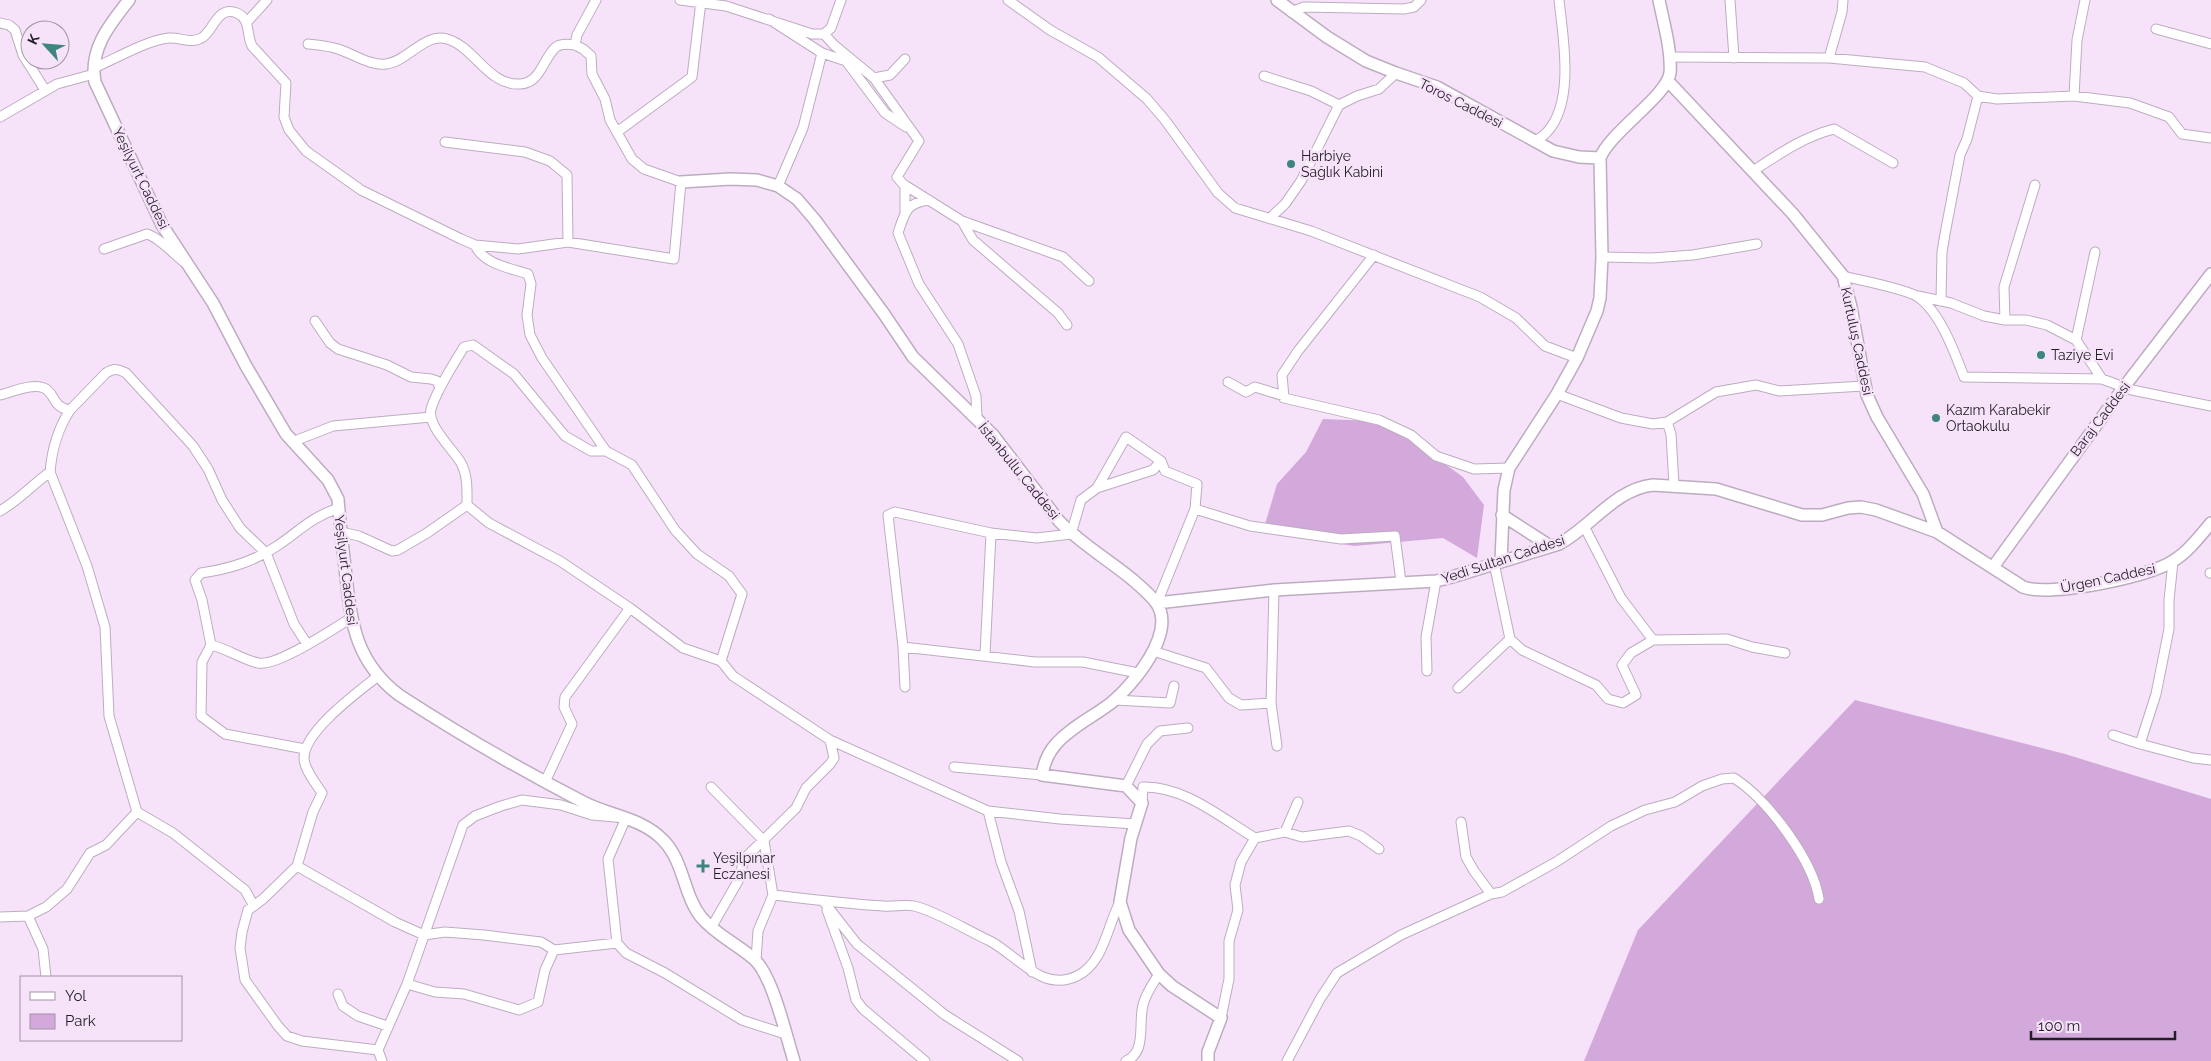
<svg xmlns="http://www.w3.org/2000/svg" width="2211" height="1061" font-family="Raleway,sans-serif">
<style>
.green{fill:#d2a9da}
.lines{fill:none;stroke-linecap:round;stroke-linejoin:round}
.street-casing{stroke:#bdacc0;stroke-width:11}
.secondary-casing{stroke:#bdacc0;stroke-width:14}
.street{stroke:#fff;stroke-width:9}
.secondary{stroke:#fff;stroke-width:11}
.poi-dot{fill:#3f857f;stroke:#f6e3f9;stroke-width:2}
.labels{text-anchor:middle;dominant-baseline:central;stroke-width:5;stroke-linejoin:round;paint-order:stroke}
.street-label{font-size:14px;fill:#231d25;stroke:#f6e3f9}
.poi-label{font-size:14px;fill:#231d25;stroke:#f6e3f9;text-anchor:start}
</style>
<rect width="100%" height="100%" fill="#f6e3f9"/>
<path class="green" d="M1323 419 1373 421 1420 446 1463 477 1484 505 1477 558 1443 538 1354 546 1263 531 1277 484 1306 452Z
M1855 700 2065 754 2211 799V1061H1584L1638 930Z"/>
<g class="lines">
<g class="street-casing">
<path id="street" d="M680 0 726 6 812 34H824
M841 0 831 28 824 34 834 45 874 78 919 141 897 177 903 184 962 221 973 240 1058 313 1067 325
M1008 0 1050 30 1098 57 1147 99 1165 120 1218 193 1235 208 1311 231 1480 297 1516 318 1545 346 1577 358
M1730 0 1734 58
M1291 12 1304 7 1404 9 1414 7 1421 0
M769 19 822 53 846 61 885 113 906 127
M247 22 267 0
M0 23 9 25 15 30 23 55 45 90
M2156 29 2211 44
M308 44C318 45 329 46 338 49 353 54 371 66 386 64 407 62 425 32 447 39 475 47 488 86 520 84 541 83 543 58 556 47 561 43 569 44 575 45
M1669 57 1829 58 1925 67 1964 83 1978 96 1997 99 2074 96 2130 103 2169 117 2182 134 2211 138
M1829 58 1842 12 1843 0
M94 68C115 59 147 40 169 38 181 37 191 45 203 37 214 29 218 5 237 13 251 19 246 34 252 46L286 83 284 117 289 130 306 151 361 190 461 239 475 245 518 249 568 242 674 259 681 182 644 169 632 159 610 120 605 99 592 74 591 56 583 49 575 45 577 35 596 0
M1264 76 1311 91 1339 105
M874 78 890 75 905 59
M2074 96 2077 40 2085 0
M0 117 57 84 94 74
M617 132 692 77 701 1
M445 142 525 152 550 161 567 175 568 242
M1535 142C1539 138 1544 136 1547 132 1575 102 1563 37 1559 0
M1753 171C1779 154 1803 137 1834 129L1893 163
M905 185V211
M778 186 803 128 822 53
M929 200C906 203 905 212 898 233L919 284 958 344 976 396 977 418
M1270 218 1285 204 1301 181 1339 105 1357 96 1379 89 1396 73
M962 221 1063 257 1089 281
M475 245C483 264 510 268 528 274L531 284 527 315 530 335 542 358 606 451 632 465 675 530 697 554 729 576 742 594 721 661
M104 249 147 234C158 237 174 254 184 262
M1374 255 1298 351 1282 375 1284 398 1379 420 1411 435 1436 456 1474 469 1509 468
M1602 257 1652 258 1693 255 1757 244
M1843 276C1859 280 1907 289 1918 297 1940 312 1955 353 1964 377L2102 379 2132 390 2211 406
M1918 296 1951 303 1984 316 2005 320H2026L2047 325 2076 340 2102 379
M1941 301 1942 252 1945 234 1960 155 1967 139 1978 96
M2005 320 2004 287 2035 185
M315 321 330 343 338 349 387 365 411 377 431 379 437 381 440 388
M2076 340 2095 252
M1228 382 1246 392 1255 387 1284 396
M1557 394 1621 418 1653 424 1667 422 1716 392 1756 385 1779 391 1864 386
M0 395C12 392 32 383 44 388 56 393 51 407 70 410L106 373C114 368 118 369 126 373L193 446 208 469 222 500 240 528 266 553 294 624 307 644
M1667 422 1671 434 1674 485
M292 442 333 426 431 417
M606 451H591L565 436 514 374 473 345 464 347C454 363 436 391 431 409 427 426 453 449 461 463 468 476 467 490 467 505L489 523 560 561 630 608 683 648 721 661 733 676 830 740 988 811 1060 819 1135 824
M50 472 87 566 105 627 109 716 137 812 173 833 245 890 254 906
M1097 488 1126 437 1161 461 1165 471 1197 484 1195 509 1157 603
M1195 509 1250 526 1341 539 1395 536 1401 582
M0 511C19 500 32 485 50 472 52 449 57 430 70 410
M341 532 359 536 392 551 398 550 427 533 467 505
M1494 563 1510 639 1522 650 1596 685 1608 699 1623 703 1636 695 1622 665 1631 653 1653 640 1621 598 1585 528
M2210 573H2211
M1274 590 1271 703 1277 746
M1653 640 1727 639 1752 647 1785 653
M211 645C228 649 241 659 258 663 277 667 333 629 351 618
M903 647 1035 662H1083L1138 673
M1153 651 1206 668 1229 698 1241 705 1271 703
M985 655 991 533
M1427 671 1426 637 1436 581
M378 676C358 692 304 731 304 758 304 769 316 784 322 793L313 812 297 866 263 899 248 910 242 932 240 948 245 980 278 1026 287 1036 302 1041 378 1050
M905 687 903 647 888 515 895 512 991 533 1037 538 1071 534 1081 500 1097 488 1153 470 1161 461
M1458 688 1510 639
M1115 700 1170 703 1174 686
M2113 735 2140 744 2156 694 2169 629V600L2173 562
M2140 744 2193 758 2211 760
M305 749 225 734 201 716 202 662 211 645 202 600 195 580 201 573C229 569 253 562 277 546 300 531 309 518 339 508
M954 767 1042 775
M545 782 572 724 564 707 565 697 630 608
M1126 786 1147 744 1160 731 1188 728
M711 787 764 841 773 895
M1142 803 1143 787C1184 786 1220 817 1255 838L1241 862 1235 885 1238 910 1229 941V979L1221 1018
M988 811 1001 862 1019 911 1032 972
M1461 822 1466 857 1474 871 1491 894
M1285 832 1298 802
M1255 838 1285 832 1302 837 1349 831 1361 836 1379 849
M297 866 395 922 424 935 445 932 484 935 541 942 554 950
M824 902 857 944 945 1015 1018 1061
M827 910 848 968 856 1000 863 1009 925 1061
M28 916 46 907 67 889 90 853 106 845 137 812
M0 917 28 916 43 949 46 977
M711 928 738 881 745 858 796 808 806 788 830 764 834 758 830 740
M756 960 758 931 773 895C810 899 847 904 883 906 893 907 905 904 914 906 934 910 970 932 990 941 1017 955 1042 993 1077 976 1104 963 1107 926 1120 902
M407 984 435 992 464 994 519 1010 538 1002 545 970 554 950 617 943 626 953 665 973 742 1020 785 1034
M338 994 343 1006 358 1016 387 1026
M382 1061 378 1050 407 984 463 825 475 816 501 806 522 800 561 805 592 815 626 818 608 859 617 943
M1126 1061C1147 1052 1138 1024 1143 1005 1146 993 1152 985 1159 974
M1287 1061 1320 999 1337 973 1401 935 1491 894 1502 892 1556 862 1611 826 1645 810 1675 802 1702 786 1722 779 1734 778C1767 799 1813 860 1819 899"/>
</g>
<g class="secondary-casing">
<path id="secondary" d="M129 0C110 24 89 49 95 82L162 225 213 303 246 366 286 434 328 480 338 499C340 525 343 550 346 576 351 625 357 663 399 695 459 734 521 770 585 803 611 816 642 818 663 840 684 861 683 894 701 917 716 935 737 944 754 959 773 976 786 1036 794 1061
M1277 0 1327 37 1366 61 1396 73 1437 87 1553 151 1579 157 1600 158
M1668 81 1793 214 1843 276 1851 307 1867 395 1877 417 1923 494 1937 532
M681 182 730 179 757 180 778 186 797 199 815 220 884 314 913 357 993 435 1059 521C1081 544 1109 560 1133 580 1141 587 1151 595 1157 604 1176 634 1133 685 1111 703 1093 717 1071 727 1056 744 1048 753 1044 763 1042 775L1126 786 1142 803 1131 838 1120 902 1129 930 1159 974 1172 986 1221 1018 1208 1052V1061
M1502 515 1550 546
M1501 561 1504 490 1509 468 1557 394 1577 358 1597 311 1600 298 1602 257 1600 158C1611 131 1667 96 1670 73 1672 51 1663 21 1659 0
M1993 567 2124 387 2211 274
M1157 603 1274 590 1436 581 1452 577 1559 544C1591 527 1615 489 1653 485L1716 489 1802 515H1822L1848 508 1861 507 1876 510 1937 532 2023 587C2049 597 2150 577 2173 561 2188 552 2200 536 2211 523"/>
</g>
<use href="#street" class="street"/>
<use href="#secondary" class="secondary"/>
</g>
<g class="poi-dot">
<circle cx="1291" cy="164" r="5"/>
<circle cx="2041" cy="355" r="5"/>
<circle cx="1936" cy="418" r="5"/>
<path d="M700.5 858.5h5v5h5v5h-5v5h-5v-5h-5v-5h5z"/>
</g>
<g class="labels">
<g class="street-label">
<text transform="translate(1461 103) rotate(27)">Toros Caddesi</text>
<text transform="translate(141 178) rotate(64)">Yeşilyurt Caddesi</text>
<text transform="translate(1857 341) rotate(78)">Kurtuluş Caddesi</text>
<text transform="translate(2100 419) rotate(-53)">Baraj Caddesi</text>
<text transform="translate(1019 471) rotate(51)">İstanbullu Caddesi</text>
<text transform="translate(1503 559) rotate(-18)">Yedi Sultan Caddesi</text>
<text transform="translate(346 570) rotate(83)">Yeşilyurt Caddesi</text>
<text transform="translate(2108 578) rotate(-12)">Ürgen Caddesi</text>
</g>
<g class="poi-label">
<text x="1301" y="156">Harbiye<tspan x="1301" dy="16">Sağlık Kabini</tspan></text>
<text x="2051" y="355">Taziye Evi</text>
<text x="1946" y="410">Kazım Karabekir<tspan x="1946" dy="16">Ortaokulu</tspan></text>
<text x="713" y="858">Yeşilpınar<tspan x="713" dy="16">Eczanesi</tspan></text>
</g>
</g>
<rect x="20" y="976" width="162" height="65" fill="#f6e3f9" stroke="#a294a4"/>
<rect x="30" y="992" width="25" height="8" fill="#ffffff" stroke="#a294a4"/>
<text x="65" y="1001" font-size="15" fill="#231d25">Yol</text>
<rect x="30" y="1014" width="25" height="15" fill="#d2a9da" stroke="#a294a4"/>
<text x="65" y="1026" font-size="15" fill="#231d25">Park</text>
<g transform="translate(45 45) rotate(296)"><circle r="24" fill="#f6e3f9" stroke="#a294a4"/>
<path d="M0-4L9 19L0 12L-9 19Z" fill="#3f857f"/>
<text y="-8" font-size="14" font-weight="bold" text-anchor="middle" fill="#231d25">K</text>
</g>
<path d="M2031 1031v8h144v-8" fill="none" stroke="#231d25" stroke-width="2.5"/>
<text x="2038" y="1031" font-size="15" fill="#231d25" stroke="#f6e3f9" stroke-width="4" paint-order="stroke">100 m</text>
</svg>
